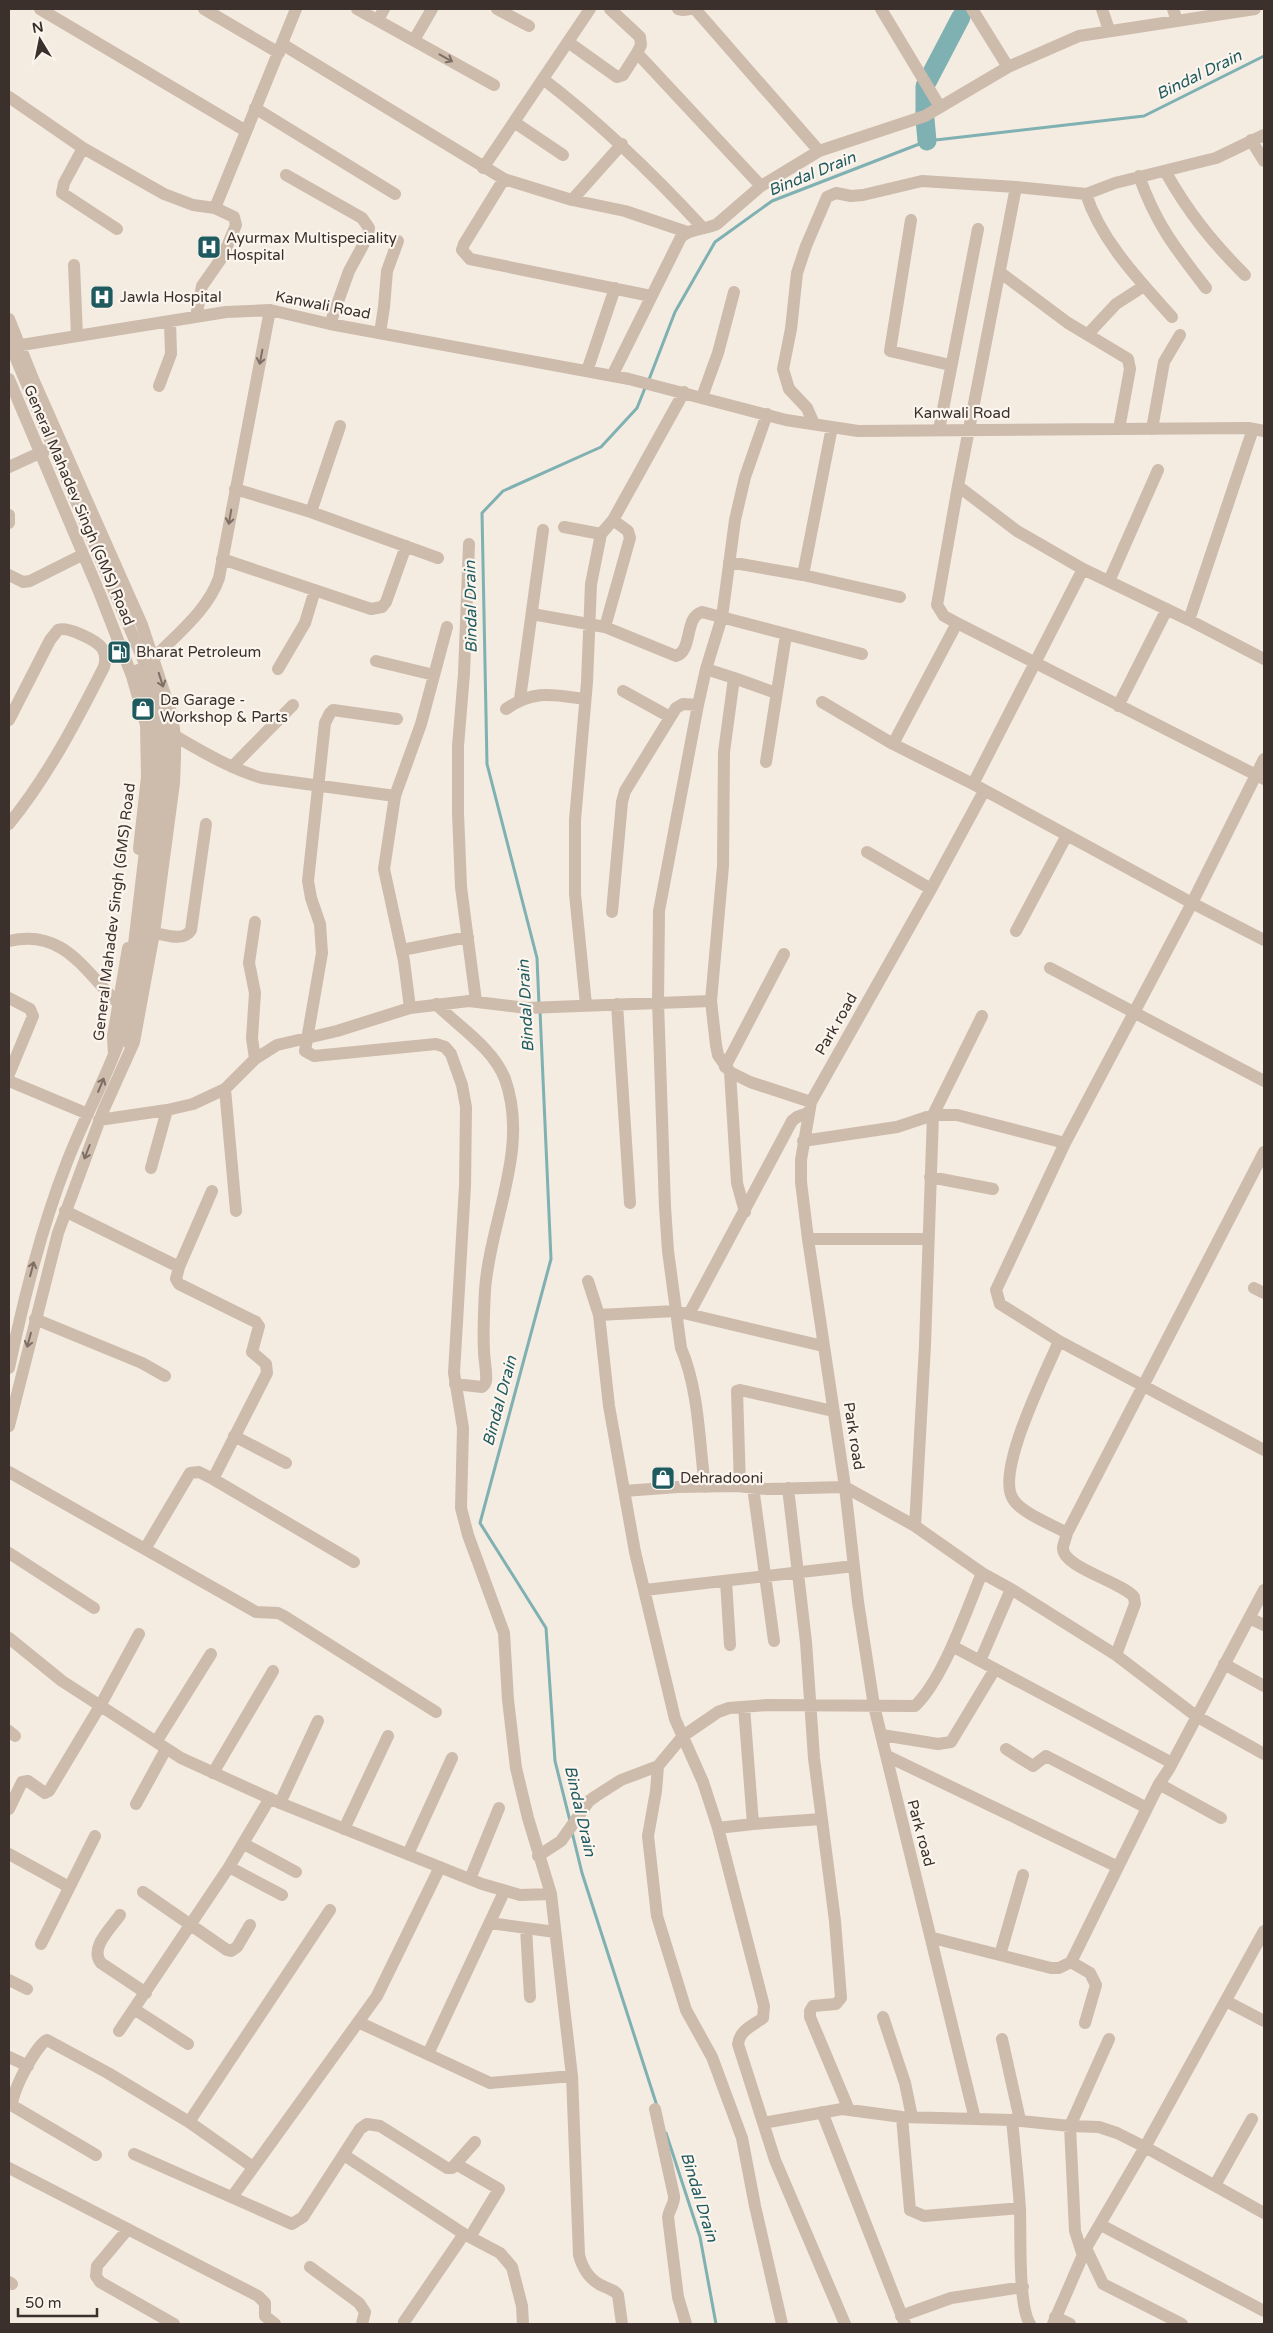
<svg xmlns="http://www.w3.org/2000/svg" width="1273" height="2333" font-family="'Varela Round',sans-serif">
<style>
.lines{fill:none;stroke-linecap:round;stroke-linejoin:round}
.stream{stroke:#7fb0b2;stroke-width:3}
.river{stroke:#7fb0b2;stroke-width:19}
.minor{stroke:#cdbbac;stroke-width:12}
.minor-bridge{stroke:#cdbbac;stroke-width:12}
.oneway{stroke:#7d6f65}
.labels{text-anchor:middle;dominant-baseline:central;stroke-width:4.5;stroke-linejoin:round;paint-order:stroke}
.poi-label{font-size:15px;fill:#3b302b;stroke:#fbf5ee;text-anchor:start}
.street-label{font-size:15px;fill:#3b302b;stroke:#fbf5ee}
.water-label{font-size:16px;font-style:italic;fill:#1f5a5e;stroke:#fbf5ee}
</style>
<rect width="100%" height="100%" fill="#f4ebe1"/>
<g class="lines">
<path class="stream" d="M648 382 675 312 715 242 772 201 927 141 1144 116 1264 56
M539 1005 537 958 487 764 482 513 503 491 601 447 637 408 645 388
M540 1011 551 1259 480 1523 546 1628 555 1761 570 1821
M572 1832 582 1873 657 2106
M666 2133 700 2237 716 2324"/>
<path class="river" d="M927 82 961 17
M925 86V113
M925 119 927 141"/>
<path class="minor" d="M40 9 246 131
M204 9 279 53
M357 9 494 85
M497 9 529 26
M610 9 640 37 641 45 637 53 761 186
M678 9 683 10 690 9
M695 9 819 151
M881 9 940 107
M972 9 1008 67
M1102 9 1109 30
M1173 9 1177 21
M378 20 384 9
M414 40 432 9
M568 42 617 77 623 75 637 53
M282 44 504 179 572 200 625 211 687 232
M543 79C602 124 653 174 703 228
M9 97 83 148 164 194 193 205 215 208 296 9
M255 108 395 194
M514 122 563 155
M1264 135 1216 158 1115 183 1086 194 1016 187 958 486 937 605 944 616 957 623 1264 779
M1251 140 1264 161
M83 148 64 183 62 193 117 229
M483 168 590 9
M1165 171C1188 212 1212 242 1245 275
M286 175 362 218 369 228 368 236 349 271 330 324
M1139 176C1156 224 1175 248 1206 288
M504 179 464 244 462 250 470 259 651 296
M1086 194C1101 241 1140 281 1172 317
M572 200 622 144
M911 220 890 351 950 365
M74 265 77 336
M1001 273 1068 323 1128 359 1130 369 1119 429
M196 317 202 286 223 256 236 225 234 217 215 208
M9 319 33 379 142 625 172 716 175 736V757L174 783 154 933 134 1042 103 1111 58 1233 9 1426
M380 333 384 307 387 271 398 241
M1088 334 1116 304 1144 286
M9 347 226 312 270 310 330 324 629 379 786 420 858 431 1248 428 1264 431
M587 371 615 288
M612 376 681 237C691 228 705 230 717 224L761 186 819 151 925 116 1008 67 1079 36 1255 9
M9 379 100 594 132 676 146 725 147 777 139 849
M159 386 171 354 170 321
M702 397 718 353 734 292
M814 424 807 408 789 389 783 369 791 329 797 273 806 246 827 197 836 193 851 196 863 195 922 181 1016 187
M1152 429 1164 362 1180 335
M939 430 978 229
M9 467 46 450
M958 486 1017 531 1083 569 1189 620 1264 659
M235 489 311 512 438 558
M311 512 340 426
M9 515V523
M564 527 601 534
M469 544 464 674 458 746V813L461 887 476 1001
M222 559 371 609 382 607 386 602 406 546
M729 562 803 575 900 597
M9 575 23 582 30 581 82 555
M803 575 832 427
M1109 581 1158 470
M532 614 605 627 676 656C693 651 684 617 702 612L862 654
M1189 620 1253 429
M605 627 630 538 628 531 613 520
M154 658C177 634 208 610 219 578L270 310
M376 661 434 675
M278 669 305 623 315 590
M706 669 734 678 724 752 723 866 711 1001 716 1045 718 1055 730 1072 750 1082 811 1102
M734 678 776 693
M623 691 670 717
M520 699 543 530
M822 702 893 744 973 784 1192 903 1264 940
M1118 706 1167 609
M506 709C534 689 554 695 585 699
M397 719 333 710 330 713 325 723 308 881 311 898 320 924 322 953 305 1051 314 1056 436 1044 445 1047 451 1054 462 1085 466 1107 465 1186 454 1373 463 1428 461 1508 468 1535 504 1633 508 1700 516 1768 528 1818 551 1894 572 2076 579 2255C583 2270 590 2281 605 2287 611 2290 615 2290 618 2295L622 2324
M9 720 50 640 58 630C67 626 96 640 102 648 106 654 106 660 104 667 76 722 48 776 9 824
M175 736C203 752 231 769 262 778L395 796
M893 744 957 623
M1264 759 1192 903 1065 1143 996 1290 1000 1304 1059 1341 1264 1450
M766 762 786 635
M232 767 293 705
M973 784 1083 569
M867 852 931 889
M612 912 622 802 625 791 676 708 683 704 698 705
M1016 931 1067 835
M154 933C166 935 184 942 191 930L206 824
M9 941C64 928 84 971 119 1004
M402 950 468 937
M1050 968 1264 1081
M9 998 30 1009 33 1016 9 1074
M436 1004C459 1027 493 1048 505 1079 530 1149 490 1220 485 1290 484 1309 483 1331 484 1351 484 1360 487 1371 486 1381 485 1385 485 1384 482 1387L455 1384
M617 1004 630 1203
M586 1005 575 894V820L587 682 591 584 601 534 613 520 684 392
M410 1008 404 961 384 869 395 796 421 724 447 627
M114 1055 113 1036 128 948
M255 1059 252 1038 255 993 249 963 255 922
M725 1067 784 954
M730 1072 737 1183 745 1212
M9 1081 88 1114
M225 1089 236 1211
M99 1120 167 1110 193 1104 225 1089 255 1059 277 1045 337 1031 410 1008 469 1001 527 1008 711 1001
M803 1141 897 1127 933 1115H957L1065 1143
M151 1168 167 1110
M930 1177 993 1189
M65 1211 179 1267 176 1279 179 1284 256 1322 259 1326 252 1352 266 1364 267 1373 213 1479 199 1472 190 1473 145 1549
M808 1239H928
M179 1267 212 1191
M588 1281 599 1315 609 1406 635 1552 675 1719 703 1782 718 1828 764 2006 763 2018C752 2026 740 2030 738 2044L775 2160 845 2324
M1254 1288 1264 1293
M689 1314 792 1121 797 1117 808 1113
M599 1315 675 1311 823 1346
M35 1319 142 1363 165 1376
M1059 1341C1046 1372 995 1472 1013 1499 1021 1513 1053 1525 1067 1533
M9 1368C24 1298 41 1229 67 1162 82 1123 102 1086 117 1047
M234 1436 286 1463
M9 1472 256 1612 278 1613 284 1616 436 1712
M213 1479 354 1562
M740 1486 737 1391 740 1390 833 1411
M705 1487C699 1441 699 1390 681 1348L668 1251 665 1207 658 1002 659 911 698 705 706 669 722 617 735 520 745 477 767 414
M753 1487 774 1641
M788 1488 806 1642 814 1758 835 1921 841 1998 836 2004 813 2006 810 2011V2017L849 2110
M624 1491 678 1487 737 1486 767 1489 845 1487 915 1526 982 1573 1011 1589 1116 1655 1196 1716 1264 1754
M915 1526 925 1345 933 1115 982 1016
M9 1553 94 1608
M726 1581 730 1645
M645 1590 854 1566
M1249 1618 1264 1625
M9 1638 62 1681 181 1758 280 1803 482 1884 520 1895 551 1894
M952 1646 1172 1763
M1116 1655 1135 1604 1134 1597C1122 1582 1062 1567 1063 1548 1063 1544 1066 1538 1067 1533L1264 1152
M980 1661 1011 1589
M1224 1664 1264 1686
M9 1731 15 1736
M882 1735 938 1744 951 1742 995 1669
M156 1742 211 1654
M1006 1749 1033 1766 1046 1756 1147 1808
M887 1756 1118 1867
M658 1766 656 1791 648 1836 657 1916 686 2010 712 2057 742 2138 755 2206 782 2324
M213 1773 273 1671
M1159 1784 1221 1818
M280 1803 318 1721
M136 1804 166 1749
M9 1809 22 1782 28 1781 45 1793 49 1791 100 1706 139 1634
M753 1824 822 1819
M718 1828 753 1824 744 1707
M344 1829 388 1736
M244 1844 296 1872
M9 1854 69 1887
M408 1854 452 1758
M538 1856 561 1841 589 1801 596 1796 621 1780 658 1766 683 1736 718 1712 729 1708 767 1705 915 1706C944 1678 966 1611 982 1573
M229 1867 282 1895
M470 1879 499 1808
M143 1892 227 1950 231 1951 237 1947 250 1925
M120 1915C111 1928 89 1948 101 1963L146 1993
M490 1923 555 1932
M526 1928 530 1997
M933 1938 1051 1968H1059L1071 1962 1159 1784 1169 1769 1264 1590
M41 1944 95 1836
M1000 1955 1023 1875
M1071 1962 1090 1973 1096 1985 1085 2023
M9 1980 27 1989
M1226 2001 1264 2021
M134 2009 188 2044
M883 2017 905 2083 912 2117
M358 2022 490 2083 572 2076
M119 2031 229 1867 270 1798
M1002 2039 1020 2120
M428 2054 504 1892
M9 2057 28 2066
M655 2109 674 2196C675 2204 669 2209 668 2217L678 2297 686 2324
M822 2112 905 2324
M902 2117 910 2210 924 2216 1020 2208
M975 2119 874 1706 858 1602 845 1487 808 1239 801 1182V1160L811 1102 931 889 984 791
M1012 2120C1015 2150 1018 2179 1020 2209 1021 2234 1018 2306 1030 2324
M189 2122 330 1910
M763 2123 842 2109 902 2117 1012 2120 1070 2126 1099 2127 1117 2133 1145 2147 1264 2213
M134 2154 292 2224 303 2217 360 2129 367 2124 380 2126 447 2168H452L475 2142
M96 2155 13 2106C9 2096 36 2045 47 2040L108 2073 189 2122 253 2167
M344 2155 464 2234 500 2253 512 2267 522 2306 523 2324
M456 2164 499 2189 470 2237
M9 2168 258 2296 265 2303V2316L275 2324
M1215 2185 1252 2119
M232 2197 377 1996 440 1867
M1101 2225 1264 2311
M128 2229 97 2266 96 2276 100 2282 174 2324
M1086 2248 1103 2284 1182 2324
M1083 2256 1075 2231 1070 2126 1109 2039
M310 2267 359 2303 365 2312 362 2324
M9 2282 12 2284
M901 2316 951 2298 1023 2287
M1055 2317 1070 2324
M404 2322 464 2234
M1053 2324 1086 2248 1145 2147 1264 1931"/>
<path class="minor-bridge" d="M9 342 144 662 157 700 164 732 166 763 161 814 128 1043
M118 1042 128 995 157 750 155 727 138 670"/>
</g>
<defs><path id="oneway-shaft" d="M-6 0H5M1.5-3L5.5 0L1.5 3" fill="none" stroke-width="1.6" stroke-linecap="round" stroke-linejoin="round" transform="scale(1.25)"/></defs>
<g class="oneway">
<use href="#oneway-shaft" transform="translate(446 58) rotate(29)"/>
<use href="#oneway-shaft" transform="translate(261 357) rotate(101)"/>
<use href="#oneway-shaft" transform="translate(230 517) rotate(100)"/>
<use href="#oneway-shaft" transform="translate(161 680) rotate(72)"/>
<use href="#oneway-shaft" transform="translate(101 1085) rotate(-67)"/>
<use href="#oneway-shaft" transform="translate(87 1152) rotate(111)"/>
<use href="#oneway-shaft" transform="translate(32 1269) rotate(-75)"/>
<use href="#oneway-shaft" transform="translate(29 1340) rotate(105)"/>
</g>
<defs>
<g id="hospital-square" transform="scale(1.25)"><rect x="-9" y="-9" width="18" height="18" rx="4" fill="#1f5a5e" stroke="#fbf5ee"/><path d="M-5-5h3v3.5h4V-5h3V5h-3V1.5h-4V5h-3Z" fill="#fff"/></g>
<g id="fuel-square" transform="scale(1.25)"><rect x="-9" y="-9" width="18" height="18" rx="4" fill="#1f5a5e" stroke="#fbf5ee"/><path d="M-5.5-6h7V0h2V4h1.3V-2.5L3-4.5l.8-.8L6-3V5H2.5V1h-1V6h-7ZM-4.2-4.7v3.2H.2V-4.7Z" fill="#fff"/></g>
<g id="shop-square" transform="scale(1.25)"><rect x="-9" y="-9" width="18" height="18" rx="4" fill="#1f5a5e" stroke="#fbf5ee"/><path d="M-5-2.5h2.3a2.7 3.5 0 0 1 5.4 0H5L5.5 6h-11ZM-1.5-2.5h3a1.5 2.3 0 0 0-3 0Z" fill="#fff"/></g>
</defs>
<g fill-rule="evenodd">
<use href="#hospital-square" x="209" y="247"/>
<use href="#hospital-square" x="102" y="297"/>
<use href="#fuel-square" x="119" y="652"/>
<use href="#shop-square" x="143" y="709"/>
<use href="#shop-square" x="663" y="1478"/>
</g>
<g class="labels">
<g class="poi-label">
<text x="226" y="238">Ayurmax Multispeciality<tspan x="226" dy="17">Hospital</tspan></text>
<text x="120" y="297">Jawla Hospital</text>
<text x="136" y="652">Bharat Petroleum</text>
<text x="160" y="700">Da Garage -<tspan x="160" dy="17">Workshop &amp; Parts</tspan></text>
<text x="680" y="1478">Dehradooni</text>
</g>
<g class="street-label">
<text transform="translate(323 305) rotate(11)">Kanwali Road</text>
<text x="962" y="413">Kanwali Road</text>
<text transform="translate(79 505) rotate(67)">General Mahadev Singh (GMS) Road</text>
<text transform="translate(114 912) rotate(-83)">General Mahadev Singh (GMS) Road</text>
<text transform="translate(836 1024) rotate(-60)">Park road</text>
<text transform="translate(854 1436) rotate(81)">Park road</text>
<text transform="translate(921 1833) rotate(75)">Park road</text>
</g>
<g class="water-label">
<text transform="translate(1199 75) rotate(-26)">Bindal Drain</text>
<text transform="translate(812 174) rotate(-22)">Bindal Drain</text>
<text transform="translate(471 607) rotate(-91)">Bindal Drain</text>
<text transform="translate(526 1006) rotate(-93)">Bindal Drain</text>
<text transform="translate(500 1401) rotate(-75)">Bindal Drain</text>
<text transform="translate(580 1811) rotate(77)">Bindal Drain</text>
<text transform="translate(699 2197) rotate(73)">Bindal Drain</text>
</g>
</g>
<rect width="1273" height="2333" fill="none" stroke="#3b302b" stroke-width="20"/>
<g transform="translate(40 40) rotate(350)" stroke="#fbf5ee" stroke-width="4" paint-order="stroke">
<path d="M0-4L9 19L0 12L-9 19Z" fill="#3b302b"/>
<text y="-8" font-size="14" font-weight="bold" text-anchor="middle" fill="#3b302b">N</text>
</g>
<path d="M18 2308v8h79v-8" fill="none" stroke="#3b302b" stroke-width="2.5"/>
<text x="25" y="2308" font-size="15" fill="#3b302b" stroke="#fbf5ee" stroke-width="4" paint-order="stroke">50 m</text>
</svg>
